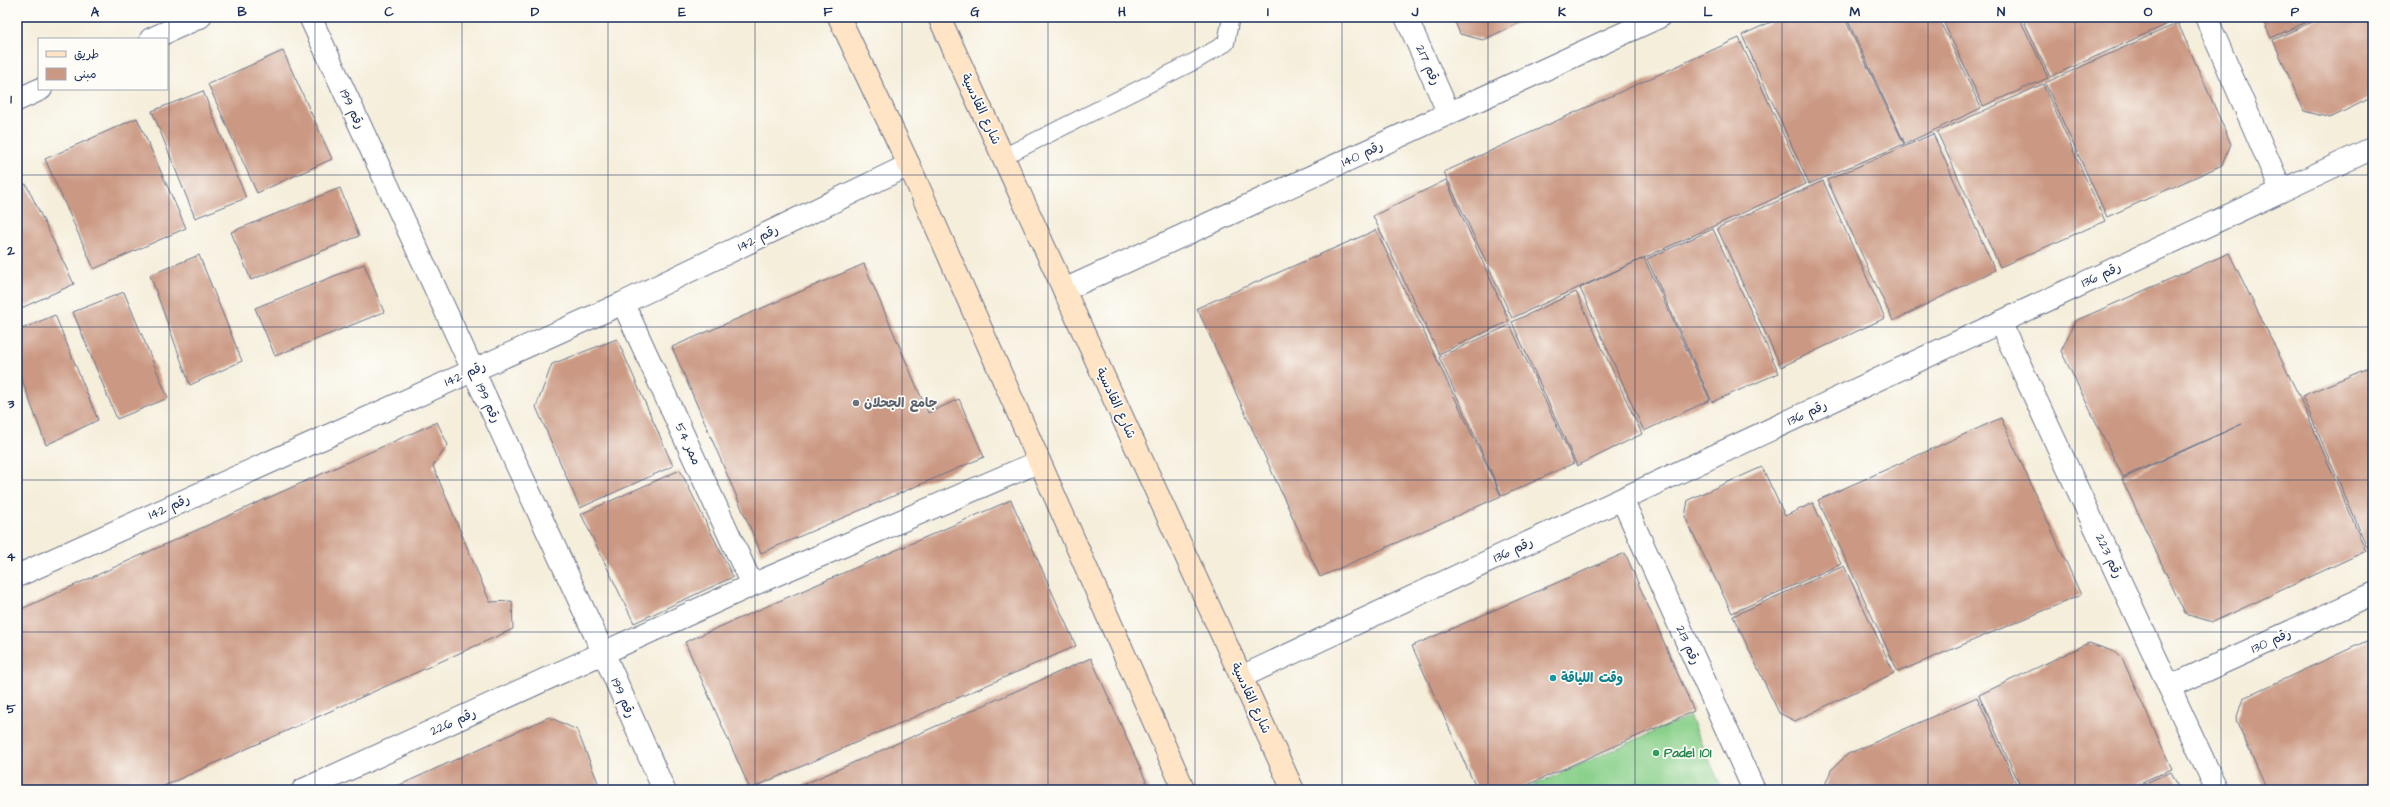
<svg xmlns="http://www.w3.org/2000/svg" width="2390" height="807" font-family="'Architects Daughter','Playpen Sans Arabic',sans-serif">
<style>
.pitch{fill:#89d08a;stroke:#528074}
.building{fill:#cb9983}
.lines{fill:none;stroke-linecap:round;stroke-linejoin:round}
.lane-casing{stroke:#67728a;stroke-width:18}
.street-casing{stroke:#67728a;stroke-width:24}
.secondary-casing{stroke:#67728a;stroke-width:24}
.lane{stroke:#fff;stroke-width:16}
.street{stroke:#fff;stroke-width:22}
.secondary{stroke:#ffe4c6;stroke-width:22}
.grid{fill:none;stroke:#1b2f5e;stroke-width:1;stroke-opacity:0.55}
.worship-dot{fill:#6b7280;stroke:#fdfcf7;stroke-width:1.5}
.culture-dot{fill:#0f9aa8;stroke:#fdfcf7;stroke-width:1.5}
.leisure-dot{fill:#2e9e5b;stroke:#fdfcf7;stroke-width:1.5}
.labels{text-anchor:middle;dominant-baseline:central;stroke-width:3.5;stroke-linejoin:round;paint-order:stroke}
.street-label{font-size:13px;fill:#1b2f5e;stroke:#fdfcf7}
.worship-label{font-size:13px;font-weight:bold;fill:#5b616d;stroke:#fdfcf7;text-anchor:start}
.culture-label{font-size:13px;font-weight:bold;fill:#0d838f;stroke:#fdfcf7;text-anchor:start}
.leisure-label{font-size:13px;font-weight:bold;fill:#27864d;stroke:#fdfcf7;text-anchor:start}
.neatline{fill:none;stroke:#1b2f5e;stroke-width:1.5}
.grid-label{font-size:13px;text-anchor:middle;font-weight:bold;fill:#1b2f5e}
</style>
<rect width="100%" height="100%" fill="#fdfcf7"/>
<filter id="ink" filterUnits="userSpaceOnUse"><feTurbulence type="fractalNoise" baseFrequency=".025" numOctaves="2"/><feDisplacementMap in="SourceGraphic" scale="8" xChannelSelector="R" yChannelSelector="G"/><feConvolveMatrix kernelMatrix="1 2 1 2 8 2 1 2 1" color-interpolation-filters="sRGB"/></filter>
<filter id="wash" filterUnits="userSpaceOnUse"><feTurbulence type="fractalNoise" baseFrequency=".012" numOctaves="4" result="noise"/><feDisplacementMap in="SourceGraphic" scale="16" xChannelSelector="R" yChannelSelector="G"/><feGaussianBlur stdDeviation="0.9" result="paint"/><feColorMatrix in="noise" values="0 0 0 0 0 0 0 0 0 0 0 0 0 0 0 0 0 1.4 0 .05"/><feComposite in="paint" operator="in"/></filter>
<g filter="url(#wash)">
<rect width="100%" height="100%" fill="#f5eedb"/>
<path class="pitch" d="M1689 716 1723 790H1523Z"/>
<g id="blocks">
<path class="building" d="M1453 17H1532L1483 40 1460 34Z
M1782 17H1844L1904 144 1809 184 1742 35Z
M1846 17H1938L1981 108 1905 144Z
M1941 17H2019L2048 78 1983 106Z
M2022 17H2167L2170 23 2050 77Z
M2261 17H2317L2271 38Z
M2322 17H2373V97L2330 118 2304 111 2273 40Z
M2178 23 2231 144 2222 165 2107 217 2045 83Z
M1739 38 1806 184 1512 318 1444 172Z
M283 51 332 159 257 193 208 84Z
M2043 84 2105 221 2000 267 1937 132Z
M203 91 246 198 195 218 152 111Z
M137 118 186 228 94 269 45 159Z
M1933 134 1995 270 1893 321 1827 180Z
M1446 180 1509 321 1439 354 1373 216Z
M1823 181 1885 318 1781 367 1717 228Z
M26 184 74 284 17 310V188Z
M340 188 359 236 251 280 231 232Z
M1713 229 1779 373 1712 402 1647 259Z
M1376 230 1501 496 1320 577 1197 308Z
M2229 253 2300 398 2366 551 2213 622 2185 614 2122 479 2242 424 2123 477 2061 351 2075 321Z
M199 255 242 361 190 385 150 275Z
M1644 258 1710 400 1644 431 1580 288Z
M364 264 384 312 275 356 255 308Z
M864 264 928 413 959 399 984 457 761 553 672 347Z
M124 292 168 398 117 419 73 312Z
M1576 292 1642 434 1577 466 1512 322Z
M55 315 98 420 46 445 17 366V331Z
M1510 325 1574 463 1502 496 1439 357Z
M617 339 673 466 580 508 536 407 552 364Z
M2373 366V544L2367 547 2302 396Z
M2001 418 2081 595 1898 672 1818 500Z
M437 422 448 445 433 466 490 602 512 601 513 629 155 790H17V611Z
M1762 467 1785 516 1813 503 1841 564 1732 613 1685 517 1688 500Z
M680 470 733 577 634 623 581 514Z
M1011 500 1076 646 750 789 685 642Z
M1625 553 1694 711 1516 790H1477L1412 646Z
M1844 566 1894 673 1795 721 1779 713 1733 616Z
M2373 638V790H2267L2236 720 2243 698Z
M2089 643 2115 652 2122 658 2172 769 2123 790H2022L1979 695Z
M1091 658 1150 790H791Z
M1977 697 2019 790H1823L1831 770 1848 754Z
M549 717 577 730 601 790H389Z
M2171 772 2180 790H2129Z"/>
</g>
</g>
<g filter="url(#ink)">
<use href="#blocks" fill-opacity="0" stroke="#67728a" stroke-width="1"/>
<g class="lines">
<g class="lane-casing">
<path id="lane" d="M1003 157 1197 60 1226 43 1231 17"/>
</g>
<g class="street-casing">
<path id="street" d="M310 17 604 654 664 790
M1406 17 1449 114
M2206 17 2281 190
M151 39 200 17
M17 100 41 89
M1064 290 1659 17
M623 303 752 585
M2000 322 2217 790
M1622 499 1754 790
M17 576 623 303 909 165
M1241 677 2373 148
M2169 687 2373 594
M303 790 752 585 1036 463"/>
</g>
<g class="secondary-casing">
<path id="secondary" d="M839 17 909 165 1184 790
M939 17 1293 790"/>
</g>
<use href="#lane" class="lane"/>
<use href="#street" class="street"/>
<use href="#secondary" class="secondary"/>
</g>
</g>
<path class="grid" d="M169 17V790M315 17V790M462 17V790M608 17V790M755 17V790M902 17V790M1048 17V790M1195 17V790M1342 17V790M1488 17V790M1635 17V790M1782 17V790M1928 17V790M2075 17V790M2221 17V790M17 175H2373M17 327H2373M17 480H2373M17 632H2373"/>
<circle class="worship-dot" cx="856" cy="403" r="4"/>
<circle class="culture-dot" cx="1553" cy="678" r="4"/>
<circle class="leisure-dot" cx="1656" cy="753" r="4"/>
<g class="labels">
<g class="street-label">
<text transform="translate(1428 65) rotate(66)">رقم 217</text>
<text transform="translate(352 109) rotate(65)">رقم 199</text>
<text transform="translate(981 109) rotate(65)">شارع القادسية</text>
<text transform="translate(1362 154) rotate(-25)">رقم 140</text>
<text transform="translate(758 238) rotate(-26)">رقم 142</text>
<text transform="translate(2101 275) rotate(-25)">رقم 136</text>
<text transform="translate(465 374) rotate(-24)">رقم 142</text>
<text transform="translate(488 403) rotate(65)">رقم 199</text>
<text transform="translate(1116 403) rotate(65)">شارع القادسية</text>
<text transform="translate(1807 413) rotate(-25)">رقم 136</text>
<text transform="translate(688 444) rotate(65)">ممر 54</text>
<text transform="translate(169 507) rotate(-24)">رقم 142</text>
<text transform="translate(1513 550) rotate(-25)">رقم 136</text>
<text transform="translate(2109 556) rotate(65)">رقم 223</text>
<text transform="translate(2271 641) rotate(-24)">رقم 130</text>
<text transform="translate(1688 645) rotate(66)">رقم 213</text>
<text transform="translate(623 698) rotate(66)">رقم 199</text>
<text transform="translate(1251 698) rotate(65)">شارع القادسية</text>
<text transform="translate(453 722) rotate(-24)">رقم 226</text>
</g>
<g class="worship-label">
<text x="864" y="403">جامع الجحلان</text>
</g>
<g class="culture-label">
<text x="1561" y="678">وقت اللياقة</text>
</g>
<g class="leisure-label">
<text x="1664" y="753">Padel 101</text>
</g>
</g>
<rect width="2390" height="807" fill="none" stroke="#fdfcf7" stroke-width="44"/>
<rect x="38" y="38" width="130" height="52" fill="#fdfcf7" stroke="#a3aaba"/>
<rect x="46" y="51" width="20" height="6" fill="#ffe4c6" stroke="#a3aaba"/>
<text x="74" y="58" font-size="12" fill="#1b2f5e">طريق</text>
<rect x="46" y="68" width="20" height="12" fill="#cb9983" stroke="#a3aaba"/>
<text x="74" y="78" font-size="12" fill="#1b2f5e">مبنى</text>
<rect x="22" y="22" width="2346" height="763" class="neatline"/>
<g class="grid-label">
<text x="95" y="16">A</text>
<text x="242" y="16">B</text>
<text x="389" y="16">C</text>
<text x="535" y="16">D</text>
<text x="682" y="16">E</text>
<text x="828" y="16">F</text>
<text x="975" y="16">G</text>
<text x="1122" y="16">H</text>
<text x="1268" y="16">I</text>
<text x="1415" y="16">J</text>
<text x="1562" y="16">K</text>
<text x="1708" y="16">L</text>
<text x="1855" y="16">M</text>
<text x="2001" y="16">N</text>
<text x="2148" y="16">O</text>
<text x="2295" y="16">P</text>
<text x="11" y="103">1</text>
<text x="11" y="255">2</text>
<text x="11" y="408">3</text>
<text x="11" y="561">4</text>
<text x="11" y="713">5</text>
</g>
</svg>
